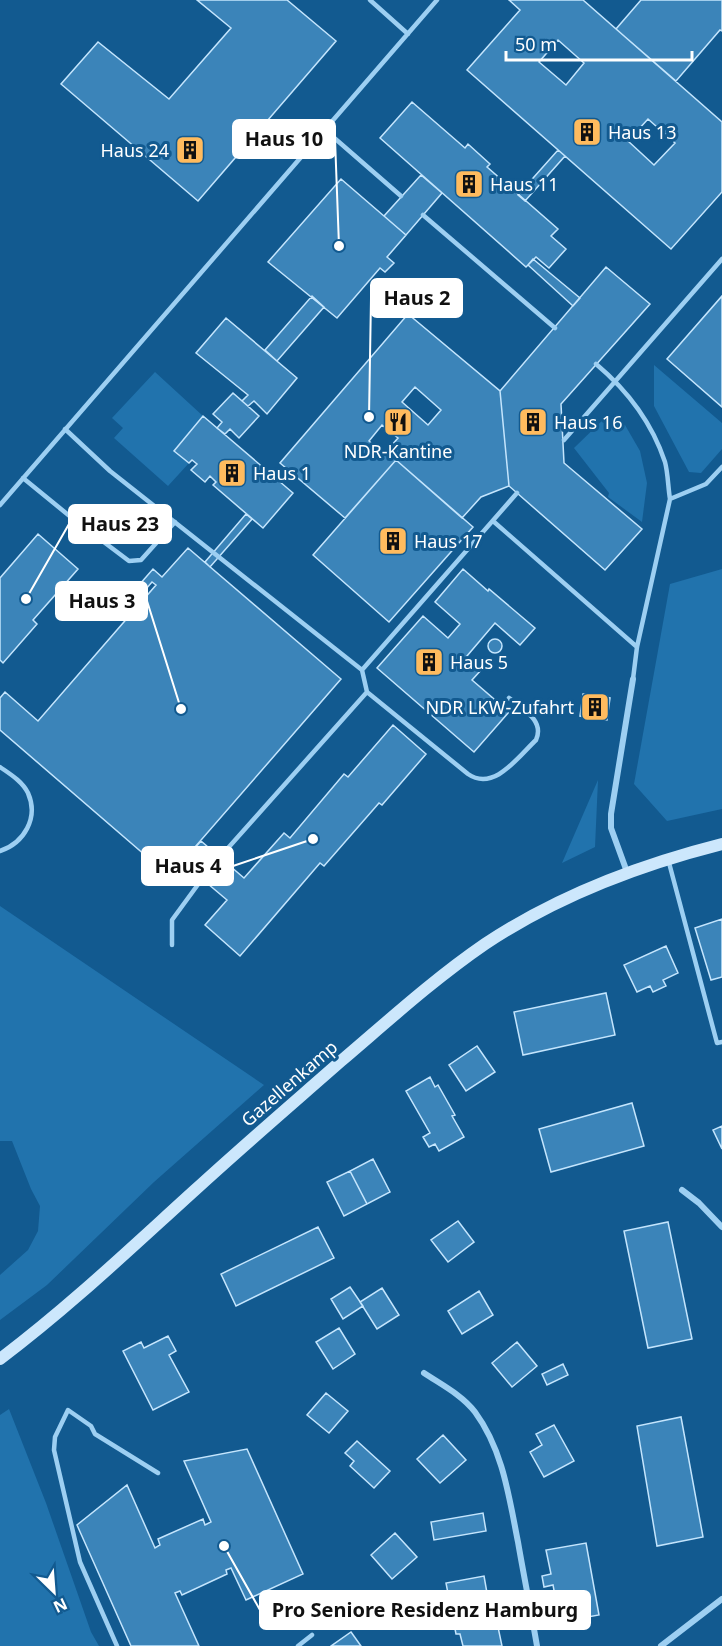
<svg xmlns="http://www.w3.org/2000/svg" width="722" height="1646" font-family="'Noto Sans',sans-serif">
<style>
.green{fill:#2173ad}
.building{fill:#3b84b9;stroke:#c4e5fd;stroke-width:1.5;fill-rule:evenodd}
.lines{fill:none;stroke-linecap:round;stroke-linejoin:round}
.lane{stroke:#9dcff2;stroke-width:4.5}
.street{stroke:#9dcff2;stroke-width:6}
.secondary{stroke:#cce7fc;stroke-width:12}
.labels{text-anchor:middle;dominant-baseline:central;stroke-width:6;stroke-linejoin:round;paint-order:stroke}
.poi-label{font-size:18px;fill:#fff;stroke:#125a90;text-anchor:start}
.street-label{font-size:18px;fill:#fff;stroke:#125a90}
.leader{fill:none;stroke:#fff;stroke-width:2}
.callout-dot{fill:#fff;stroke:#125a90;stroke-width:2}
.callout{fill:#fff;stroke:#fff;stroke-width:2}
.callout-label{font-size:20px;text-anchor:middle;font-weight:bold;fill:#111}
</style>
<rect width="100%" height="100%" fill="#125a90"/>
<path class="green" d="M654 365 722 423V449L701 473 689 472 654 406Z
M155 372 203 416 174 450 189 463 168 486 114 438 123 428 112 418Z
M607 416 625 425 640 451 647 483 642 522 608 497 609 493 574 448Z
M722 569V809L667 821 634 784 670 584Z
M598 780 595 847 562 863Z
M0 906 264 1085 154 1182 47 1285 0 1320V1275L28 1250 38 1231 40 1206 31 1189 12 1141H0Z
M9 1409 46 1503 91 1632 99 1646H0V1415Z"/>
<path class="building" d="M197 0H287L336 41 198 201 61 84 98 42 169 99 231 28Z
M509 0H583L722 122V192L671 249 467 70 520 10ZM558 40 584 63 566 85 539 62ZM648 119 675 143 654 165 628 141Z
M641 0H722V31L720 30 676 81 616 29Z
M412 102 465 148 468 144 490 164 487 167 558 229 551 236 566 249 549 268 536 257 526 267 380 138Z
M558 150 565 156 525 201 518 195Z
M421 175 442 193 406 235 384 216Z
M341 179 406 235 387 257 394 263 385 272 380 268 337 318 268 262Z
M533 259 580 298 573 306 528 265Z
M606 267 650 304 561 404 564 463 642 529 605 570 509 486 500 391Z
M312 296 324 307 277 361 265 350Z
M722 296V407L667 359Z
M408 314 500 391 509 486 481 497 462 518 396 460 345 518 280 463ZM415 387 441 410 428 425 402 402ZM382 425 398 438 384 454 369 441Z
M226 318 297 378 267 414 254 401 248 406 242 401 248 395 196 353Z
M233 393 259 416 239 438 230 429 225 434 217 428 222 422 213 414Z
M203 416 293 493 263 528 213 485 216 482 210 476 205 482 191 470 197 464 192 460 189 463 174 451Z
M396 460 473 527 389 622 313 555Z
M246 514 252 519 210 567 205 562Z
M38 534 78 569 33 620 37 624 3 663 0 660V578Z
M188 548 341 679 182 862 166 847 153 862 0 730V698L5 692 38 721 156 585 152 582 146 589 140 584 153 569 162 577Z
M463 569 488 591 489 589 535 628 520 645 495 623 467 656 482 669 472 680 509 712 474 752 377 668 423 616 448 638 460 624 435 602Z
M488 646a7 7 0 1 1 14 0a7 7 0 1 1-14 0Z
M583 694 610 698 607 720 580 716Z
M393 725 426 754 382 805 379 803 324 866 320 863 240 956 205 925 227 900 182 862 201 841 244 878 284 833 290 838 344 774 348 777Z
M722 919V977L711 980 695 928Z
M666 946 678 973 663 980 666 986 653 992 650 986 637 992 624 965Z
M606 993 615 1035 523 1055 514 1012Z
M477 1046 495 1072 466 1091 449 1065Z
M430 1077 435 1087 438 1085 455 1115 452 1116 464 1137 439 1151 435 1144 429 1147 423 1137 430 1133 406 1091Z
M632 1103 644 1146 551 1172 539 1129Z
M722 1126V1149L713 1130Z
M373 1159 390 1192 367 1204 350 1171Z
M350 1171 367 1204 344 1216 327 1182Z
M458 1221 474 1242 448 1262 431 1240Z
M668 1222 692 1339 648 1348 624 1231Z
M318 1227 334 1258 236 1306 221 1274Z
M350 1287 363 1306 343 1319 331 1299Z
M382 1288 399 1315 377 1329 360 1302Z
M479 1291 493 1315 462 1334 448 1311Z
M339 1328 355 1354 333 1369 316 1342Z
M168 1336 176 1351 169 1355 189 1392 153 1410 123 1351 141 1342 144 1348Z
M517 1342 537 1366 512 1387 492 1363Z
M563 1364 568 1375 547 1385 542 1374Z
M326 1393 348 1411 329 1433 307 1415Z
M681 1417 703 1537 657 1546 637 1426Z
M554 1425 574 1461 544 1477 530 1452 542 1445 536 1434Z
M443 1435 466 1460 440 1483 417 1459Z
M357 1441 390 1471 374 1488 350 1466 354 1461 345 1453Z
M247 1449 303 1574 246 1600 231 1568 226 1570 227 1574 182 1595 180 1591 175 1593 199 1646H131L77 1525 127 1485 155 1548 160 1545 158 1539 203 1519 205 1525 211 1522 184 1461Z
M483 1513 486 1531 434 1540 431 1522Z
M395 1533 417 1557 392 1579 371 1555Z
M586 1543 599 1615 560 1622 553 1585 544 1587 542 1576 551 1574 546 1550Z
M484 1576 493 1627H498L502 1646H463L460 1634H456L446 1583Z
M351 1632 361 1646H331Z"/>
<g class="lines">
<path class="lane" d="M370 0 408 34
M324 129 401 196
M423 215 555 328
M596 364C627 390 652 423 665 462 668 473 668 487 670 499
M65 429 110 471 362 670 367 692 220 857
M564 440 722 259
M23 478 72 518 129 561 141 560 175 522
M0 505 437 0
M493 521 637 647
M362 670 517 493
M633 679 637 647 670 499 706 484 722 467
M367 692 468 774C494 792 518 757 536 740 545 720 522 709 509 698
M0 767C10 774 22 781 28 793 39 818 24 843 0 851
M668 859 717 1043 722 1042
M172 945V920L202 879
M117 1646 80 1562 54 1450 55 1437 68 1410 91 1426 95 1434 158 1473
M298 1646 312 1635"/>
<path class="street" d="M627 872 611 828V814L633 679
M682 1190 699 1203 722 1227
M424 1373C442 1385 462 1395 475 1412 503 1450 509 1497 518 1542 524 1577 531 1611 537 1646
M661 1646 722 1599"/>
<path class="secondary" d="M0 1359C69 1307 131 1248 195 1190 243 1146 292 1104 341 1061 388 1021 434 979 485 944 557 896 639 865 722 844"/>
</g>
<defs>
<g id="building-square" transform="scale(1.5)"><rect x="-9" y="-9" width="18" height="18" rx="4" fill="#ffbb5e" stroke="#125a90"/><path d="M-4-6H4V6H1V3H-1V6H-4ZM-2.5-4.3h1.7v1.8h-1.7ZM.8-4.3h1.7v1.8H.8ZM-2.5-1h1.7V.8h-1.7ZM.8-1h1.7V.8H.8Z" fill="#111"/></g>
<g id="restaurant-square" transform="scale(1.5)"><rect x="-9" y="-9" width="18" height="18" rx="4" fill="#ffbb5e" stroke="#125a90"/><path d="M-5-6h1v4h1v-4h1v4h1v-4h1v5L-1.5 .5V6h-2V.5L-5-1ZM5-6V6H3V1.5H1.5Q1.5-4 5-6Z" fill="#111"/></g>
</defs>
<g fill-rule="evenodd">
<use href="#building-square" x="587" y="132"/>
<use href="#building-square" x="190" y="150"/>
<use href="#building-square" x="469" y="184"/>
<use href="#restaurant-square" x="398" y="422"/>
<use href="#building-square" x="533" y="422"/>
<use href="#building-square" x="232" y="473"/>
<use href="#building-square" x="393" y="541"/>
<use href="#building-square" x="429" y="662"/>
<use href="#building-square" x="595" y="707"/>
</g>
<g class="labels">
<g class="poi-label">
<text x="608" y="132">Haus 13</text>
<text x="169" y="150" text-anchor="end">Haus 24</text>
<text x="490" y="184">Haus 11</text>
<text x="554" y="422">Haus 16</text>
<text x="398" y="451" text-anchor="middle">NDR-Kantine</text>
<text x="253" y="473">Haus 1</text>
<text x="414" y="541">Haus 17</text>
<text x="450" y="662">Haus 5</text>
<text x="574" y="707" text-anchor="end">NDR LKW-Zufahrt</text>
</g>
<g class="street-label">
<text transform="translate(289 1083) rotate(-41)">Gazellenkamp</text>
</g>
</g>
<path class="leader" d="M339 246L335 139M369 417L371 298M26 599L69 524M181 709L147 601M313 839L233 866M224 1546L260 1610"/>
<g class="callout-dot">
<circle cx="339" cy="246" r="6"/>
<circle cx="369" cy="417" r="6"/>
<circle cx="26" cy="599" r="6"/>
<circle cx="181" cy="709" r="6"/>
<circle cx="313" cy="839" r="6"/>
<circle cx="224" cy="1546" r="6"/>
</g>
<g class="callout">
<rect x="233" y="120" width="102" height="38" rx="6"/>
<rect x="371" y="279" width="91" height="38" rx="6"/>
<rect x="69" y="505" width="102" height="38" rx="6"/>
<rect x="56" y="582" width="91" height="38" rx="6"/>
<rect x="142" y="847" width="91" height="38" rx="6"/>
<rect x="260" y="1591" width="330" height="38" rx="6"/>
</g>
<g class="callout-label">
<text x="284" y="146">Haus 10</text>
<text x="417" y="305">Haus 2</text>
<text x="120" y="531">Haus 23</text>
<text x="102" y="608">Haus 3</text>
<text x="188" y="873">Haus 4</text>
<text x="425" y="1617">Pro Seniore Residenz Hamburg</text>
</g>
<g transform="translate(54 1592) rotate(155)" stroke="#125a90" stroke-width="4.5" paint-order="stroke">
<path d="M0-4.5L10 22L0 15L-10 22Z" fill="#ffffff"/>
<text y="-9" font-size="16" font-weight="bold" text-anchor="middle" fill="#ffffff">N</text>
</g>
<path d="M506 51v9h186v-9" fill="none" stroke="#ffffff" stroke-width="3"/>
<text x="515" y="51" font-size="18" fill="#ffffff" stroke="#125a90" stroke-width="4.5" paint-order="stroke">50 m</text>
</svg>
